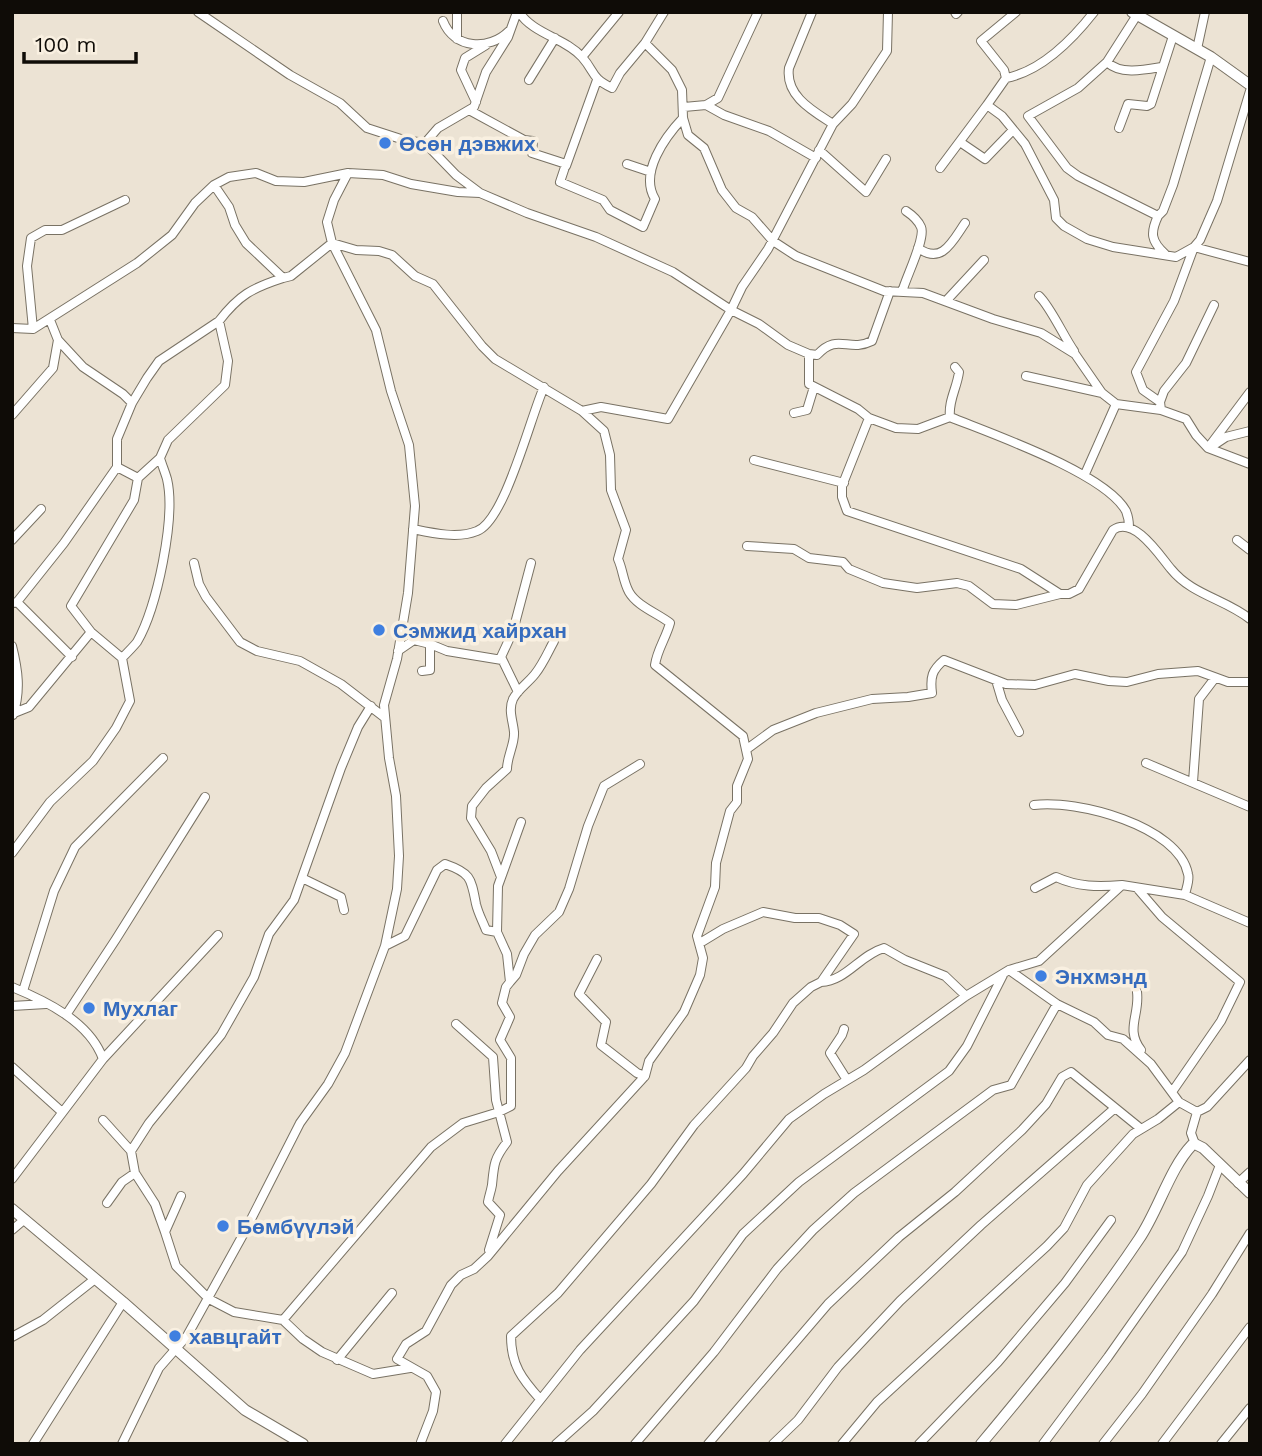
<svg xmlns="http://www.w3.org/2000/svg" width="1262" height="1456" font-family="'Work Sans',sans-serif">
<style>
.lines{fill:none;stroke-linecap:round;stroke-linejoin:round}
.street-casing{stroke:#797264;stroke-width:10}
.secondary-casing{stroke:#797264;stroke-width:12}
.street{stroke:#fff;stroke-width:8}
.secondary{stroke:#fff;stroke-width:10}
.shop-dot{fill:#3f7fe0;stroke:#f9f0e1;stroke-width:2.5}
.labels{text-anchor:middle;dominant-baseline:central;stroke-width:7;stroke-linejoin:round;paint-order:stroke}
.shop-label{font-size:21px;font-weight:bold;fill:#366cbe;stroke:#f9f0e1;text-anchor:start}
</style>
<rect width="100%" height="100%" fill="#ece3d4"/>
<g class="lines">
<g class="street-casing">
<path id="street" d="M198 12 290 75 340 103 367 128 404 140 425 143 456 175 480 193
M457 12V39
M519 12C533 34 565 38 582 57 596 73 590 77 612 88L620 73 645 43 672 70 682 90 683 118 688 135 704 148 722 190 736 208 752 217 773 241 796 256 884 291 923 293 993 319 1041 333 1075 354 1102 393 1116 404 1161 410 1186 419 1196 435 1208 448 1250 464
M812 12 789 68C785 96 813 111 833 124
M955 12 956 14 958 12
M1016 12 981 41 1004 70 1006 78 987 105 1002 116 1025 144 1054 200 1056 218 1064 226 1087 239 1113 247 1176 257 1194 247 1200 240 1217 201 1250 91
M1137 15 1107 62 1078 88 1028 116 1067 168 1078 176 1158 216C1150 233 1151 241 1165 254
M443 21C454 49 489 51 509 31
M645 43 664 12
M1197 49 1205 12
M582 57 619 12
M1107 62C1120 75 1144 70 1161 67
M1006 78C1042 71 1072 40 1094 12
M529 80 555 38
M476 102 461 70 465 58 486 45
M706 105 724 115 769 131 816 158
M684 107 706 105 718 98 758 12
M469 110 524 140 533 141 532 153 566 164 560 182 603 200 610 210 643 227 655 199C639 173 665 137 683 118
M1119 128 1128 104 1147 106 1151 104 1173 36
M960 142 985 159 1013 130
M425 143 438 128 474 107 486 72 508 37 517 12
M819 150 866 192 886 159
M627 164 651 172
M566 166 597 80
M940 168 987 105
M214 185 229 207 235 225 246 243 283 278 291 276 332 243 356 250 379 251 392 255 415 276 433 284 482 346 495 359 582 411 601 407 668 419 731 310 742 287 768 249 833 124 852 104 887 51 888 12
M1158 216 1163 211 1173 185 1211 57
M918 248C942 265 952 242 965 223
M902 292C906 277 926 238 921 227 918 220 912 215 906 211
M1039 296C1050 306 1064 337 1074 351
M946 301 984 260
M12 328 33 329 137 263 172 235 195 203 214 185 229 177 256 173 276 181 304 182 348 173
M33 329 27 266 31 238 45 230H62L125 200
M58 340 83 367 123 394 132 403
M809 354 817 355C838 332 848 353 872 341L890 291
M1026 376 1102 393
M1160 402 1164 391 1186 363 1214 305
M1161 410 1160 402 1143 390 1136 372 1174 301 1194 247 1250 262
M794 413 807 410 814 387
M12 415 53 368 58 340 50 320
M950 417C948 401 957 388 959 372L955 367
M869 418 896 428 918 429 950 417C992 434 1105 473 1126 511 1128 516 1129 522 1129 527
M1214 445 1226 437 1250 431
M1208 448 1250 392
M754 460 844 483
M117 467V439L132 403 147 378 159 361 219 321
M1085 474 1116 404
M138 478 160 458 168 440 225 385 228 361 219 321C239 295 252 288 283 278
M413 529C432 533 458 539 477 531 505 521 531 415 544 387
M12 540 41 509
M1237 540 1250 550
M747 546 794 549 809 558 843 562 849 569 883 583 917 588 957 583 969 586 993 604 1016 605 1060 594
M194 563 199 584 206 597 240 642 257 651 300 661 341 684 384 717
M17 602 72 657
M12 603 17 602 64 543 117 467 138 478 134 500 71 606 91 632 122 658 130 701 116 728 93 761 50 802 12 853
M430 644 447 651 502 660
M12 646C18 670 21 691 13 715
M398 651 414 640 430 644V670L422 671
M122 658C127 653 133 647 137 642 157 608 176 517 167 479 165 472 162 465 160 458
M996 680 1002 700 1019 732
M518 692 501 657 513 631 531 563
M14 713 29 707 91 632
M747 749 773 730 816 713 872 699 908 697 932 693C930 677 932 670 944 660L1006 684 1035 685 1075 674 1109 681 1127 682 1158 674 1198 671 1228 682H1250
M1146 763 1250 807
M1193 782 1199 699 1215 678
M1034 805C1076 799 1179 826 1188 874 1190 880 1186 889 1185 895
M501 877 491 851 471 818 472 806 486 788 507 769C507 756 515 744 514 732 513 721 508 710 513 699 518 689 528 683 535 674 543 664 548 652 554 641L553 636
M302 878 341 897 344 910
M1035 888 1056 877C1078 887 1098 887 1122 885
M1137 888 1162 917 1240 982 1221 1021 1172 1092
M497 932 498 886 521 822
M700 943 723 929 763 912 795 918H819L840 925 854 934 821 982C846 981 860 955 884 948L905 960 945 976 966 996
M597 959 579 994 606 1022 601 1045 637 1073 645 1076
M1009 970 1057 1004 1094 1022 1108 1035 1123 1039 1151 1064 1179 1102
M510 982 516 975 524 954 535 935 559 912 569 889 588 826 604 786 640 764
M12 987C46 1001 90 1022 103 1059L12 1179
M23 991 54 891 75 847 163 758
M1137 992C1140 1015 1125 1029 1141 1050
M12 1006 46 1004
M66 1015 116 939 205 797
M456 1024 493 1057 496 1100 507 1142C494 1159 494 1164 492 1185 491 1191 489 1196 488 1202L500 1215 489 1250
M844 1029 842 1035 830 1053 847 1080
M103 1059 218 935
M12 1067 62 1112
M103 1120 131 1151 135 1173 155 1204 165 1232
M1195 1144 1191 1133 1197 1112
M131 1151 149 1123 221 1035 254 977 269 934 294 900 341 768 358 727 371 706
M1238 1183 1250 1172
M181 1196 165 1232 176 1266 209 1299 234 1312 283 1320 303 1339 322 1352 373 1374 410 1368
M107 1203 122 1182 135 1173
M12 1230 25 1219
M283 1320 431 1147 463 1123 499 1112 511 1106V1058L500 1040 510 1017 502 1003 506 987 510 982 507 954 497 932 486 930C483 922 478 913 476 904 471 878 471 873 445 864L437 870 405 936 385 946
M12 1337 43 1320 95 1279
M337 1360 392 1293
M540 1399C522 1379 511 1365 511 1336L558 1293 651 1184 694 1125 746 1068 753 1056 773 1033 793 1003 811 987 821 982
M421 1442 433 1411 436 1392 427 1376 397 1359 406 1344 426 1331 451 1285 461 1275 474 1269 488 1256 558 1171 645 1076 649 1061 684 1012 700 975 703 958 697 936 715 887 716 863 730 811 737 802V786L748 759 743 736 655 665C657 650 666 638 670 623 657 613 637 606 629 592 623 581 623 570 618 559L626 530 611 490 610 455 604 431 582 411
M33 1444 123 1302
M122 1444 159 1368 187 1336 244 1233 300 1123 328 1084 345 1053 385 946 397 889 399 856 396 796 389 758 384 705 397 659 408 593 415 506 409 445 391 391 376 330 332 243 327 222 334 200 348 173 383 175 411 184 458 192 480 193 527 213 596 237 673 272 731 310 759 324 788 345 809 354V384L858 409 869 418 842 486V497L847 511 1021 569 1060 594H1069L1079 589 1113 530C1134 515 1160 556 1171 569 1192 595 1225 599 1250 619
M505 1444 580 1350 743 1174 789 1119 824 1094 864 1070 966 996 1009 970 1039 961 1122 885 1185 895 1250 923
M556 1444 593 1411 694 1301 743 1234 799 1182 949 1071 967 1046 1003 975
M635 1444 714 1352 777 1269 813 1230 854 1193 993 1090 1011 1085 1057 1004
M708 1444 828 1304 899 1237 955 1192 1022 1130 1046 1104 1062 1077 1071 1072 1140 1128
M773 1444 798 1420 838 1367 900 1301 981 1225 1115 1108
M842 1444 877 1402 1047 1246 1064 1228 1087 1185 1133 1134 1158 1119 1179 1102 1197 1112 1207 1107 1250 1060
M919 1444 998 1362 1065 1283 1111 1220
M1043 1444 1108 1357 1182 1252 1208 1196 1220 1165
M1103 1444 1142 1394 1212 1294 1250 1233
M1162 1444 1250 1327
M1221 1444 1250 1408"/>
</g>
<g class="secondary-casing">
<path id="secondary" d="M1132 12 1211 57 1250 85
M12 1209 123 1302 245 1410 303 1444
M981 1444C1037 1377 1090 1312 1139 1239 1158 1211 1170 1168 1192 1145L1195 1144 1203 1148 1250 1193"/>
</g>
<use href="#street" class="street"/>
<use href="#secondary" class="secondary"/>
</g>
<g class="shop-dot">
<circle cx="385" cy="143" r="7"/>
<circle cx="379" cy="630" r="7"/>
<circle cx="1041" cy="976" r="7"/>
<circle cx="89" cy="1008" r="7"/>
<circle cx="223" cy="1226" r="7"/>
<circle cx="175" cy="1336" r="7"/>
</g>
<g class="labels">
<g class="shop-label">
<text x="399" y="143">Өсөн дэвжих</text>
<text x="393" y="630">Сэмжид хайрхан</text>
<text x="1055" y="976">Энхмэнд</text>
<text x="103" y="1008">Мухлаг</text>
<text x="237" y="1226">Бөмбүүлэй</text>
<text x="189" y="1336">хавцгайт</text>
</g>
</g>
<rect width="1262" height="1456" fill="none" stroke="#0f0c07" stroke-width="28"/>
<path d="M24 52v10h112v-10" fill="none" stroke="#0f0c07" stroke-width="3.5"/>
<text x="35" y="52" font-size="21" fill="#0f0c07" stroke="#f9f0e1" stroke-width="5" paint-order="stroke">100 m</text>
</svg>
